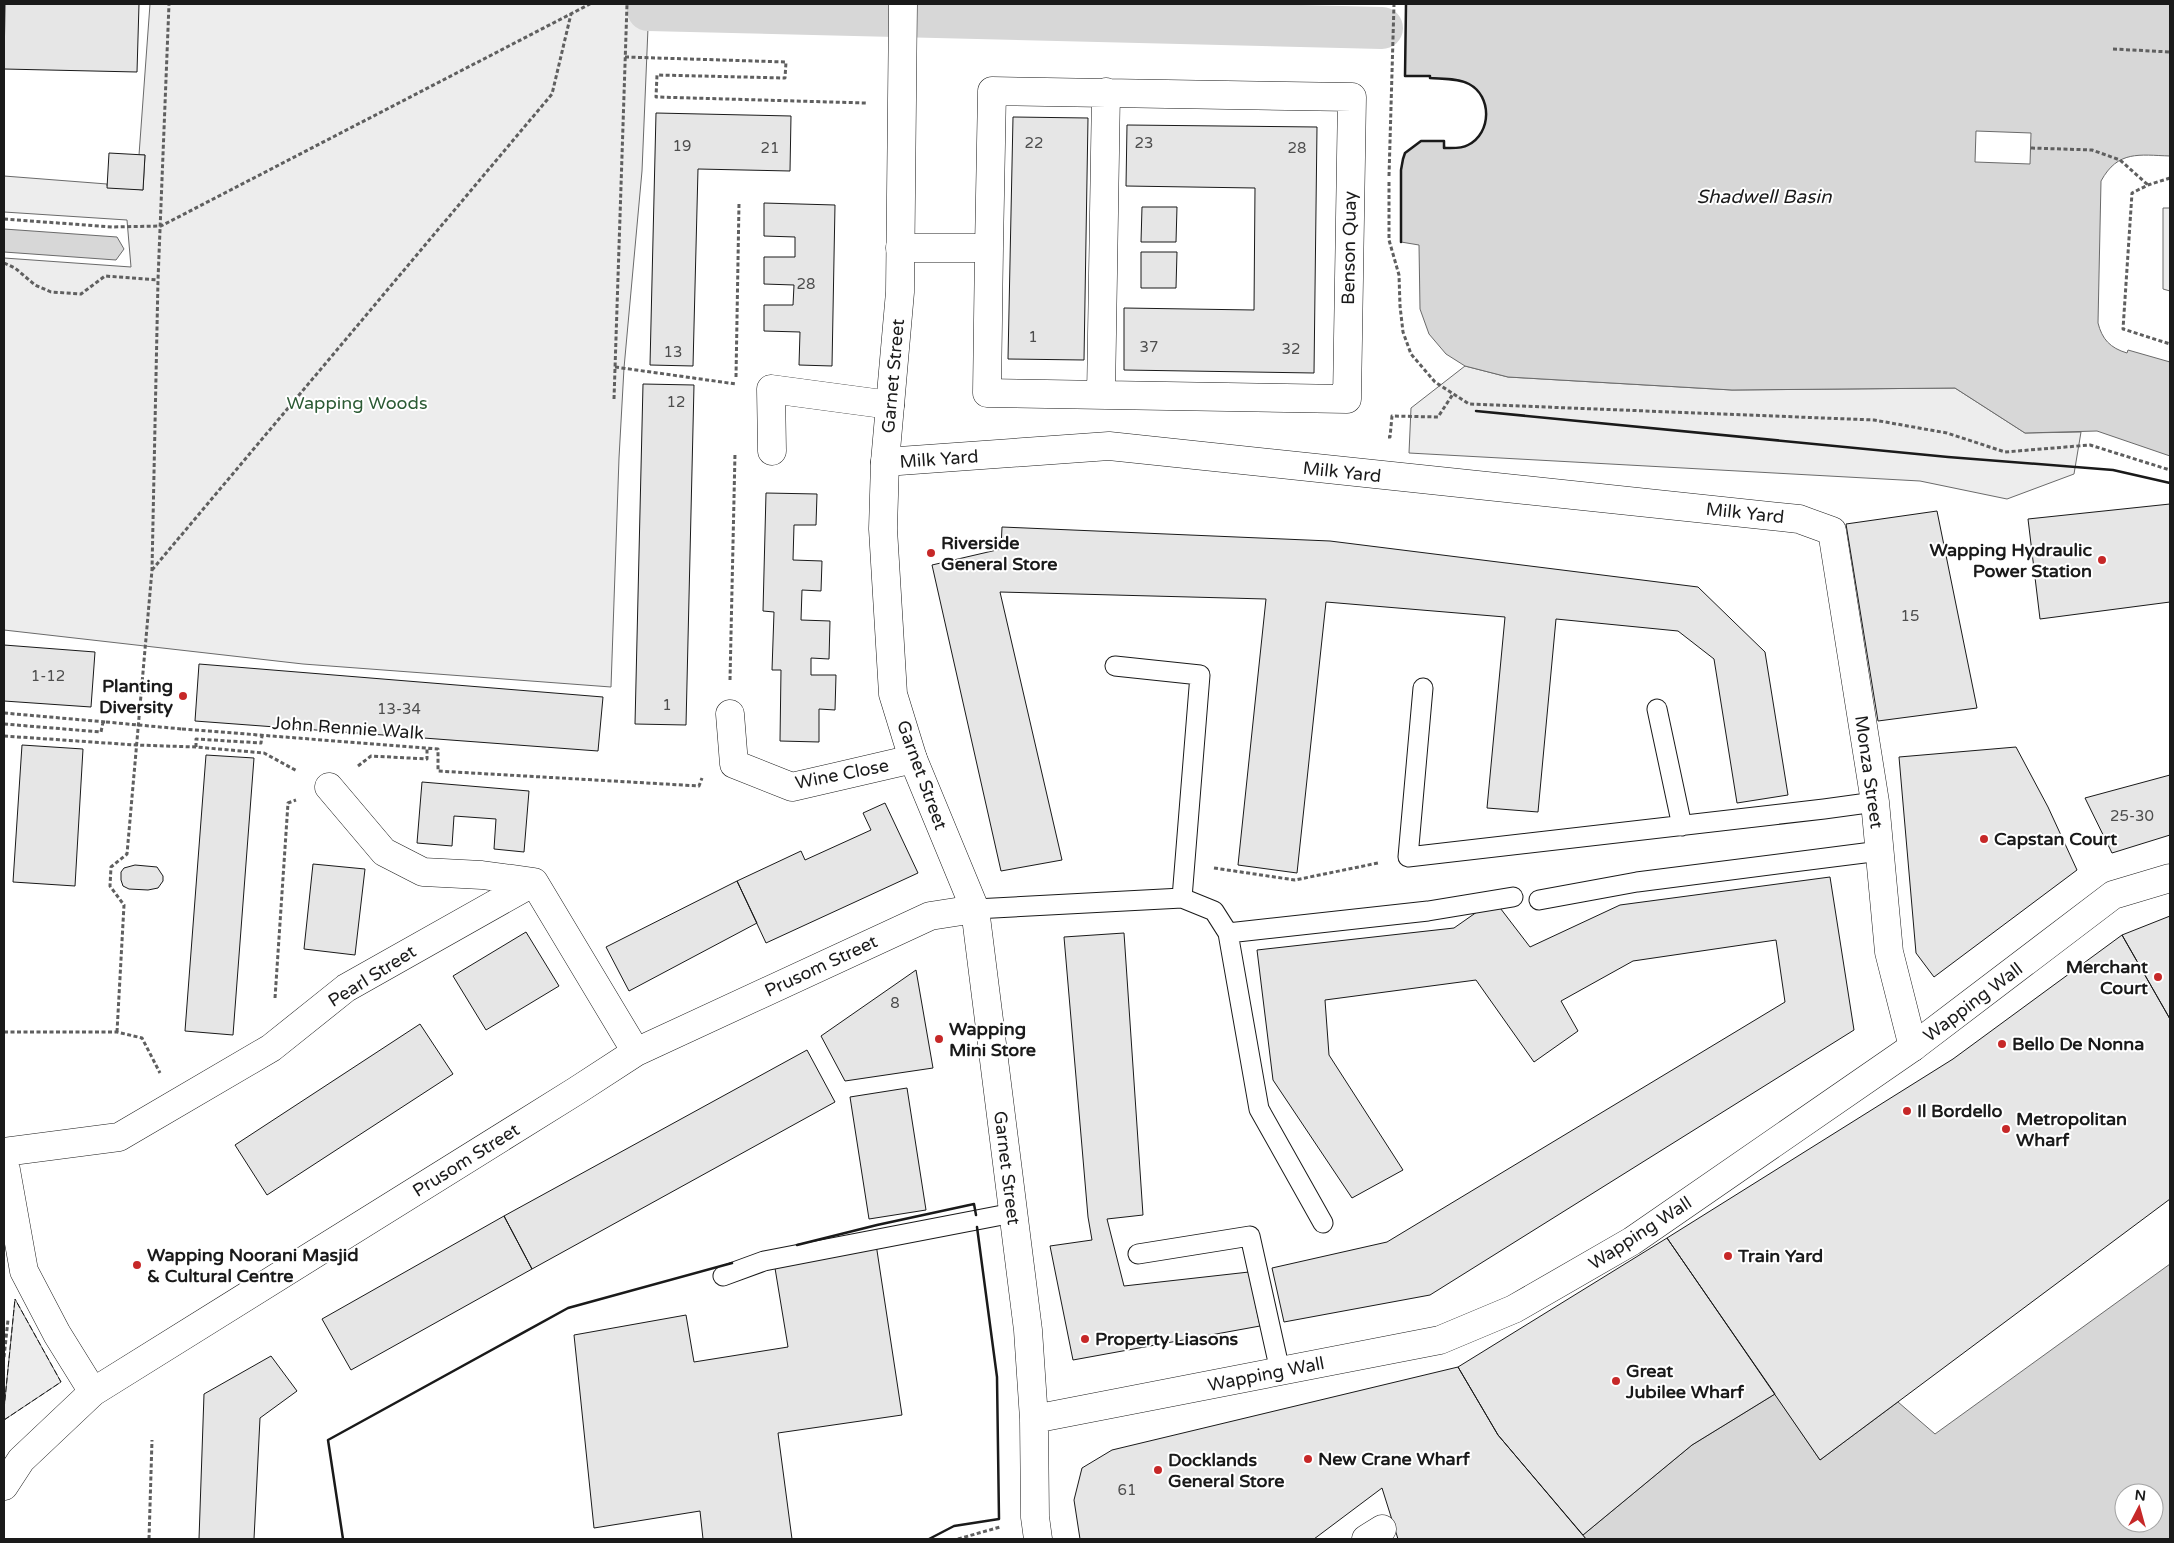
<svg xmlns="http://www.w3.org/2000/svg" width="2174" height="1543" font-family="'Varela Round',sans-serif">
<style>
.green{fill:#ededed;stroke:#6a6a6a}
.water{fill:#d7d7d7;stroke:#6a6a6a;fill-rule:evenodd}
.pier{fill:#fff;stroke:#6a6a6a}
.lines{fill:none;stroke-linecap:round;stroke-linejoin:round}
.canal{stroke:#d7d7d7;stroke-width:42}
.building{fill:#e6e6e6;stroke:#1a1a1a}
.lane-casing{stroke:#1a1a1a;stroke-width:21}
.street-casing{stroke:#1a1a1a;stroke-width:29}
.secondary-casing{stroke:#1a1a1a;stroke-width:29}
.path{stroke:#5f5f5f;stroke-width:3;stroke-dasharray:4 2.5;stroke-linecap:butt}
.lane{stroke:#fff;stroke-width:19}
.street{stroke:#fff;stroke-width:28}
.secondary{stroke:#fff;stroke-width:28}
.path-bridge{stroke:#5f5f5f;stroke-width:3;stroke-dasharray:4 2.5;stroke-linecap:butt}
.fence{stroke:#1a1a1a;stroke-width:1;stroke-dasharray:6 2.5;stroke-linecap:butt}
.wall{stroke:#1a1a1a;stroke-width:2.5}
.poi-dot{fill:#c62828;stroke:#fff;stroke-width:2}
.labels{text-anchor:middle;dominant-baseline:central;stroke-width:4;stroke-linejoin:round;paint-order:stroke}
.number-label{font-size:15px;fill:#4d4d4d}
.street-label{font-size:18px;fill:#1a1a1a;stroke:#fff}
.park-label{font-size:18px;fill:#2b5a34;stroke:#fff}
.poi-label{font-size:18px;font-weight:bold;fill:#1a1a1a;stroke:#fff;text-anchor:start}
.water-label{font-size:19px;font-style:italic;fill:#1a1a1a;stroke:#fff}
</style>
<rect width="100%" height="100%" fill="#fff"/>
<path class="green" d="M150 4H649L642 171 624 368 619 458 611 687 303 664 4 630V258L131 267 127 220 4 212V176L107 184V186L143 190 145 155H139Z
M2163 208H2170V291L2163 289Z
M1465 366 1508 377 1732 390 1955 388 2025 433 2081 432 2074 474 2007 499 1920 481 1409 453 1411 408Z
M15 1299 61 1382 4 1420V1409Z"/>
<path class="water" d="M1406 4H2170V156C2139 155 2118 150 2101 181L2098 323C2102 339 2110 348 2127 353L2128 350 2170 362V456L2097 431 2025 433 1955 388 1732 390 1508 377 1465 366 1446 354 1429 334 1420 309 1419 245 1401 242V170L1403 159 1405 153 1421 141H1444L1445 148C1452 148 1461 149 1468 145 1492 133 1492 96 1469 84 1457 78 1442 79 1430 78L1429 76H1405Z
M4 229 117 237 124 249 116 260 4 252Z
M2170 1264V1539H1586L1583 1535 1692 1445 1775 1394 1820 1460 1898 1402 1935 1434ZM2124 1493H2154V1523H2124Z"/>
<path class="pier" d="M1976 131 2031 133 2030 164 1975 162Z"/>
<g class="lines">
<path class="canal" d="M648 10 1382 28"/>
</g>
<path class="building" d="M5 4H139L137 72 4 69Z
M656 113 791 116 790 171 698 169 693 366 650 365Z
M1013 117 1088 118 1084 360 1008 359Z
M1127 125 1317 127 1314 373 1124 370V308L1254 310 1255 188 1126 186Z
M109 153 145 155 143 190 107 188Z
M764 203 835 205 832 366 799 365 800 332 764 331V305H793L794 285 764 284V257H795V237L764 236Z
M1142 207H1177L1176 242H1141Z
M1141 252H1177L1176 288H1141Z
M643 384 694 385 686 725 635 724Z
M766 493 817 494 816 525H794L793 560 822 561 821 591 802 590 801 620 830 621 829 659 811 658V675H836L835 710 819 709V742L780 741 781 670H772L774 612 763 611Z
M2170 504V602L2040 619 2028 519Z
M1937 511 1977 708 1878 721 1846 524Z
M1002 527 1330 541 1698 587 1765 652 1788 795 1737 803 1714 659 1678 631 1556 619 1538 812 1487 808 1505 617 1326 602 1297 873 1238 865 1266 599 1000 592 1062 860 1001 871 932 565 1001 549Z
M4 645 95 652 91 707 4 701Z
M199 664 603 697 598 751 195 721Z
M22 745 83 749 75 886 13 882Z
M2016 747 2048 807 2077 870 1934 977 1916 953 1899 757Z
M206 755 254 758 233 1035 185 1031Z
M2170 775V835L2112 853 2085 798Z
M422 782 529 791 524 852 494 849 496 819 454 816 452 846 417 843Z
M885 803 918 873 766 943 737 881 801 851 805 860 871 830 863 813Z
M313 864 365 869 355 955 304 949Z
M135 865 157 867 163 876V881L158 888 148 890 129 889 123 886 121 880V872L124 868Z
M1830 877 1854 1030 1430 1295 1284 1322 1272 1268 1387 1242 1785 1002 1776 940 1633 961 1561 1001 1578 1031 1534 1062 1476 980 1325 1000 1329 1055 1403 1170 1352 1198 1273 1080 1257 950 1454 928 1494 900 1530 947 1620 905Z
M737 881 757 923 629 991 606 947Z
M2170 916V1019L2122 935Z
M526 932 559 986 486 1030 453 976Z
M1124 933 1143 1215 1107 1219 1124 1286 1249 1272 1260 1326 1073 1360 1050 1246 1092 1240 1088 1217 1064 937Z
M2122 935 2170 1019V1199L1820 1460 1667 1238 1953 1059Z
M916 970 933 1068 845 1081 821 1036Z
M420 1024 453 1074 267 1195 235 1145Z
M807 1050 835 1102 532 1269 504 1216Z
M907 1088 926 1210 869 1219 850 1097Z
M504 1216 532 1269 351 1370 322 1319Z
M1667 1238 1775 1394 1692 1445 1583 1535 1498 1435 1458 1367Z
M876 1244 902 1415 778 1433 792 1539H703L700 1511 594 1528 574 1335 686 1315 694 1362 788 1347 774 1262Z
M271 1356 297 1391 260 1418 254 1539H199L204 1394Z
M1458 1367 1498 1435 1586 1539H1398L1382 1488 1314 1539H1080L1074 1500 1082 1468 1112 1450Z"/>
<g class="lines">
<g class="lane-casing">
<path id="lane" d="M1115 666 1200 675 1182 898
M1423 688 1408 857 1824 809 1875 802
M1657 709 1682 826
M1539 900 1637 882 1880 851
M975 909 1182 898 1214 911 1228 933 1428 911 1513 897
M1228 933 1259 1109 1323 1223
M1138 1254 1250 1236 1280 1371
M723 1276 764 1261 1013 1213"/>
</g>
<g class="street-casing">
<path id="street" d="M900 248H989L992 91 1352 97 1347 399 987 393 989 248
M1101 395 1106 92
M772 451 771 389 890 405
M885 462 1109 446 1799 519 1832 531 1875 802 1889 952 1913 1047
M730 714 734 764 792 787 913 759
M329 787 384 852 423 872 482 875 534 882
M4 1152 119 1137 271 1048 346 988 534 882 636 1052
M4 1159 24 1271 57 1334 93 1392
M4 1486 21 1460 93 1392 576 1091 636 1052 930 916 975 909
M1366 1539 1382 1529"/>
</g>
<g class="secondary-casing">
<path id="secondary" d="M903 4 900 292 885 462 883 529 893 694 913 759 975 909 1028 1330 1034 1419 1035 1517 1038 1539
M1034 1419 1440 1340 1514 1309 1632 1241 1913 1047 2113 895 2170 878"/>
</g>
<path class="path" d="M2113 49 2170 52
M625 57 786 62 785 78 657 75 656 97 866 103
M2031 148 2092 150 2120 160 2148 185
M1389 176 1394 4
M2170 178 2148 185 2132 193 2123 329 2170 344
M1389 182V240L1399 275 1400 306 1403 332 1411 354 1435 382 1469 404 1874 420 1947 433 2005 452 2090 445 2170 470
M4 219 112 227 161 226 590 4
M4 263 15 268 35 285 51 292 81 294 105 276 158 280
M615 367 736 384
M736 377 739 203
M614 399 627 4
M1388 437H1390L1392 416 1438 417 1453 394
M152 570 552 94 571 14
M730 680 735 453
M4 713 106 722
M4 724 101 732 103 722
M182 729 438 749V771L699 786 702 778
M4 736 136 745 196 747 264 753 297 771
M196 747V739L261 743 262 736
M358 766 371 756 427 759V748
M1214 868 1295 880 1378 863
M275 998 288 803 296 800
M4 1032H117L142 1038 160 1073
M117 1032 124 905 110 886 111 867 127 854 152 570 158 280 169 4
M4 1357 8 1320
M149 1539 152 1440
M958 1539 1000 1527"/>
<use href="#lane" class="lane"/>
<use href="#street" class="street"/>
<use href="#secondary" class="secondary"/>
<path class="path-bridge" d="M106 722 182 729"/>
<path class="fence" d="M4 1409 15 1299
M4 1420 61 1382 15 1299"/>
<path class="wall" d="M1401 242V170L1403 159 1405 153 1421 141H1444V148C1452 148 1461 149 1468 145 1492 133 1492 96 1469 84 1458 78 1442 79 1430 78V76H1405L1406 4
M1476 411 1948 457 2113 470 2170 483
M797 1245 877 1225 974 1204 976 1215
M343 1539 328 1440 568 1308 732 1263
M929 1539 954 1526 999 1519 997 1377 977 1227"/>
</g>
<g class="poi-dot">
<circle cx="931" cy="553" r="5"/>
<circle cx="2102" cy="560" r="5"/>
<circle cx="183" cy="696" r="5"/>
<circle cx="1984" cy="839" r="5"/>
<circle cx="2158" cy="977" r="5"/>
<circle cx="939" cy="1039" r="5"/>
<circle cx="2002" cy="1044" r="5"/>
<circle cx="1907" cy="1111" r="5"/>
<circle cx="2006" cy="1129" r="5"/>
<circle cx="1728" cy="1256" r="5"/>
<circle cx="137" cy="1265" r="5"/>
<circle cx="1085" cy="1339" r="5"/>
<circle cx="1616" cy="1381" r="5"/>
<circle cx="1308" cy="1459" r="5"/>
<circle cx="1158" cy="1470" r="5"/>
</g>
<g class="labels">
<g class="number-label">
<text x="1034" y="143">22</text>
<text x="1144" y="143">23</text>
<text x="682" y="146">19</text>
<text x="770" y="148">21</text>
<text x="1297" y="148">28</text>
<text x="806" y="284">28</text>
<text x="1033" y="337">1</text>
<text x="1149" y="347">37</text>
<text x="1291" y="349">32</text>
<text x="673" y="352">13</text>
<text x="676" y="402">12</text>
<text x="1910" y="616">15</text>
<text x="48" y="676">1-12</text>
<text x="667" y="705">1</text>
<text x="399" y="709">13-34</text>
<text x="2132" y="816">25-30</text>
<text x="895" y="1003">8</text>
<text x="1127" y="1490">61</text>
</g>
<g class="street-label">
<text transform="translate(1349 248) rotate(-89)">Benson Quay</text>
<text transform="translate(893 376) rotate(-85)">Garnet Street</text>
<text transform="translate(939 459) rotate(-4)">Milk Yard</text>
<text transform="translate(1342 472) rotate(6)">Milk Yard</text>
<text transform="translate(1745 513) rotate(6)">Milk Yard</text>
<text transform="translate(348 728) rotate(4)">John Rennie Walk</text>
<text transform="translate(1869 772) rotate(82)">Monza Street</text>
<text transform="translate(842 774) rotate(-11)">Wine Close</text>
<text transform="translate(922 775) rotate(70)">Garnet Street</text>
<text transform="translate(821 966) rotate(-25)">Prusom Street</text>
<text transform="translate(372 976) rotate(-32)">Pearl Street</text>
<text transform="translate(1973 1002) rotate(-37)">Wapping Wall</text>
<text transform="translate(466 1160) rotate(-32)">Prusom Street</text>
<text transform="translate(1007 1168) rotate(83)">Garnet Street</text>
<text transform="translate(1640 1233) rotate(-33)">Wapping Wall</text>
<text transform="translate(1266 1374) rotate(-11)">Wapping Wall</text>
</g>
<g class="park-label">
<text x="357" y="403">Wapping Woods</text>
</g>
<g class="poi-label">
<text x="941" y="543">Riverside<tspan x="941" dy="21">General Store</tspan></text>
<text x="2092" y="550" text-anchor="end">Wapping Hydraulic<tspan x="2092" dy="21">Power Station</tspan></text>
<text x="173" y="686" text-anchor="end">Planting<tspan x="173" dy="21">Diversity</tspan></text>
<text x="1994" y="839">Capstan Court</text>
<text x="2148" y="967" text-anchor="end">Merchant<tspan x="2148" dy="21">Court</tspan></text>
<text x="949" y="1029">Wapping<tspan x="949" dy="21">Mini Store</tspan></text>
<text x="2012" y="1044">Bello De Nonna</text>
<text x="1917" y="1111">Il Bordello</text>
<text x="2016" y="1119">Metropolitan<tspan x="2016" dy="21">Wharf</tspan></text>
<text x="147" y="1255">Wapping Noorani Masjid<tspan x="147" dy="21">&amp; Cultural Centre</tspan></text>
<text x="1738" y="1256">Train Yard</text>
<text x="1095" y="1339">Property Liasons</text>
<text x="1626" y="1371">Great<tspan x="1626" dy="21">Jubilee Wharf</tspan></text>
<text x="1318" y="1459">New Crane Wharf</text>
<text x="1168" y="1460">Docklands<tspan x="1168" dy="21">General Store</tspan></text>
</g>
<g class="water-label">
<text x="1764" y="197">Shadwell Basin</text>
</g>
</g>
<rect width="2174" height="1543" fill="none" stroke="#1a1a1a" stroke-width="10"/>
<g transform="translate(2139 1508) rotate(6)"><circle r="24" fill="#ffffff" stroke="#a3a3a3"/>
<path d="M0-4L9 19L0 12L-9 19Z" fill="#c62828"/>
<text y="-8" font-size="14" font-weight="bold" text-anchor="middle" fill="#1a1a1a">N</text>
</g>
</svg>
